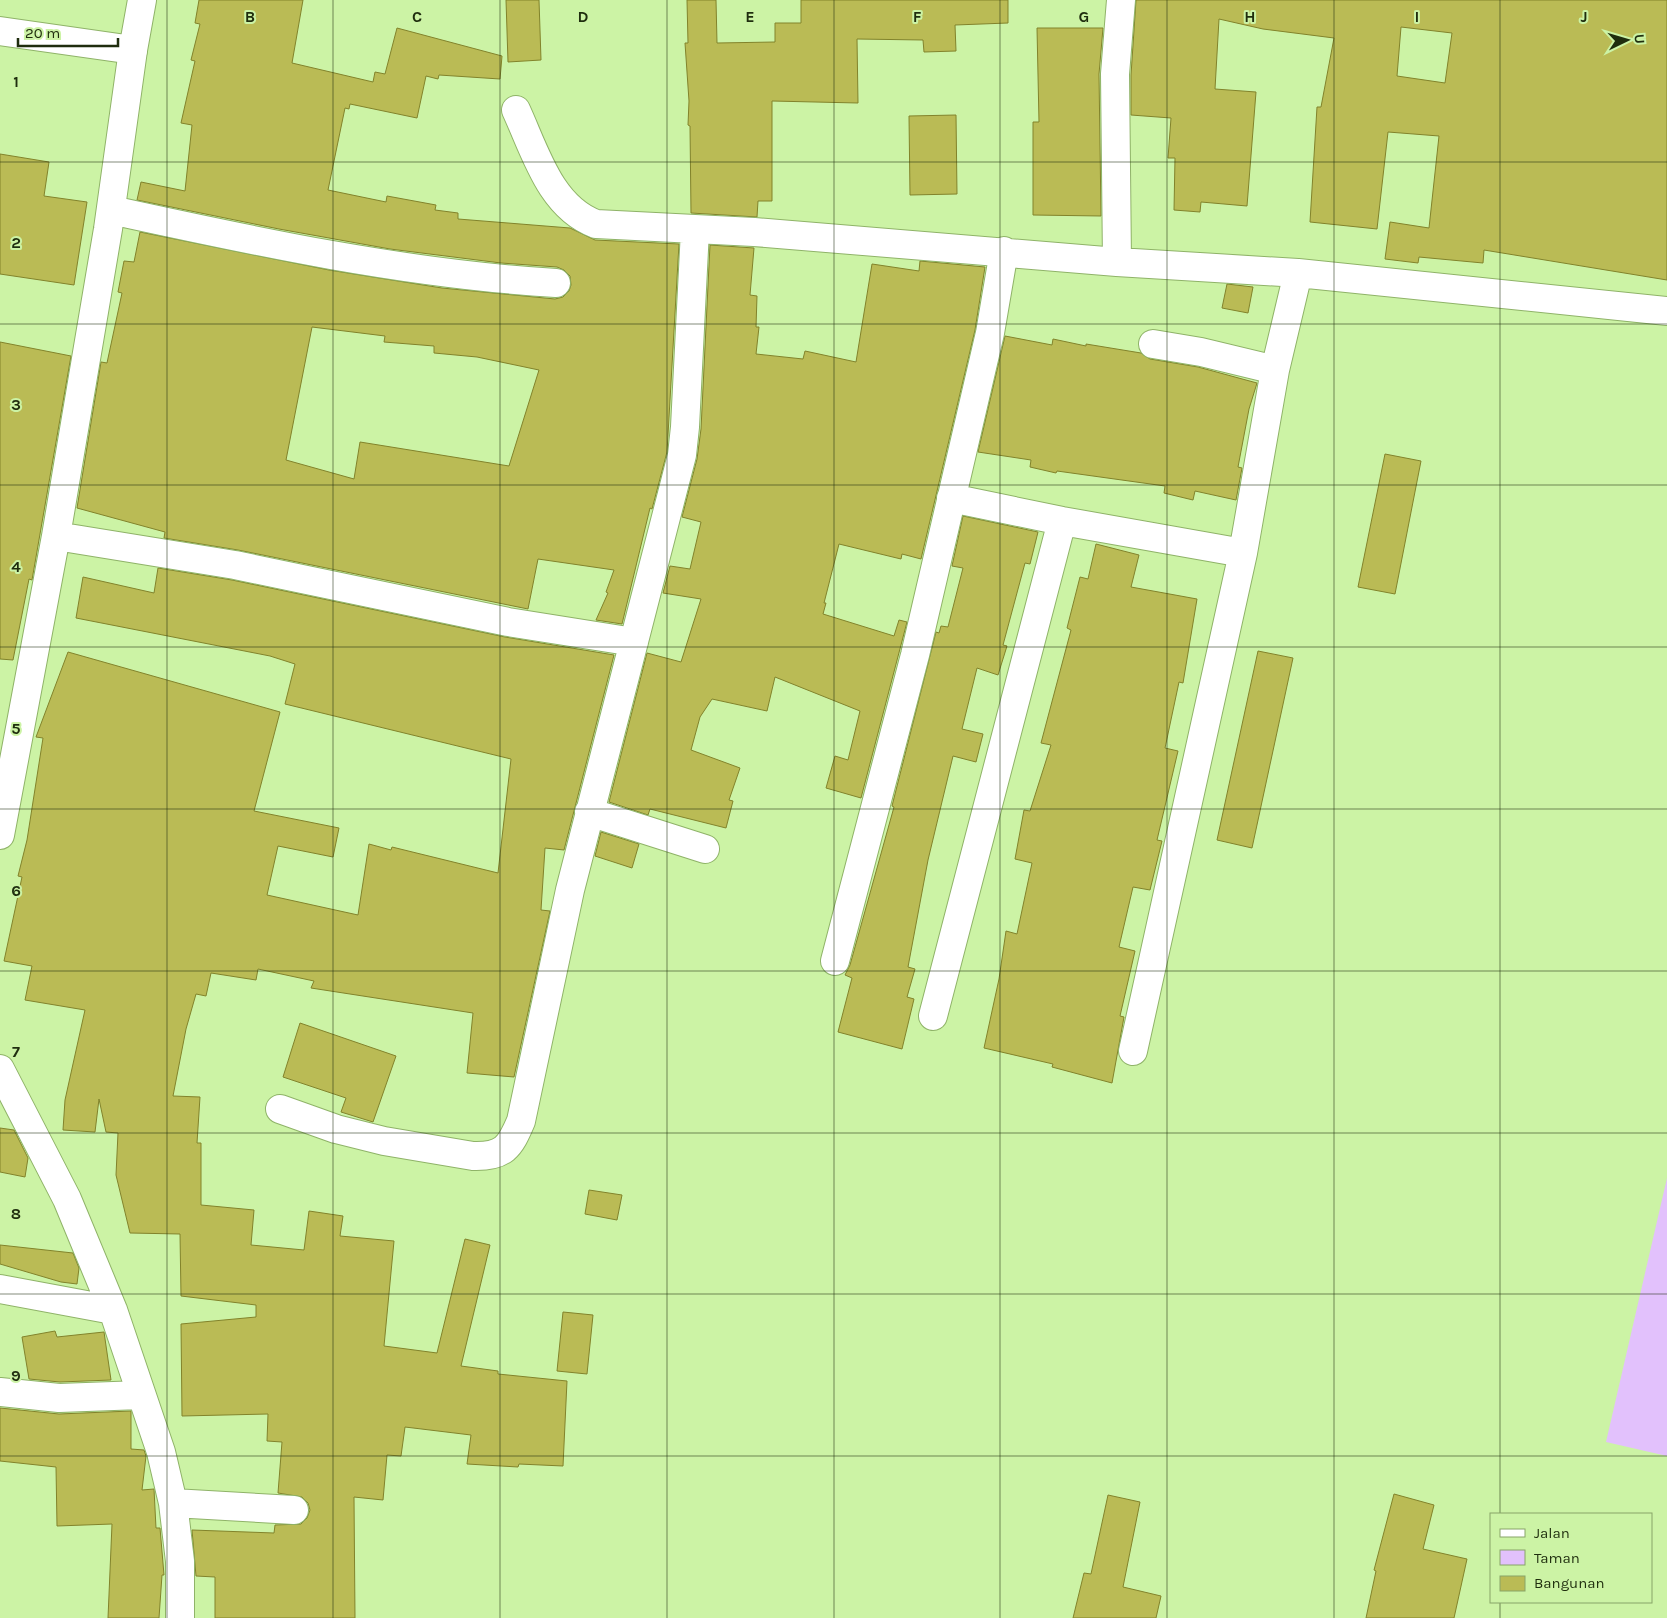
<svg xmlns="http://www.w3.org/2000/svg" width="1667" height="1618" font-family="Karla,sans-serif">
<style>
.green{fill:#e2c1fc}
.building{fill:#babb55;stroke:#82832b;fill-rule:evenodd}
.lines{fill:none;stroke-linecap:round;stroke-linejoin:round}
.street-casing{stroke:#8fb368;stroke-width:30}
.secondary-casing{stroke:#8fb368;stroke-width:30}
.street{stroke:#fff;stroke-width:28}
.secondary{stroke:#fff;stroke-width:28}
.grid{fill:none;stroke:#1f2d0e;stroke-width:1;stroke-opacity:0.55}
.grid-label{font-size:16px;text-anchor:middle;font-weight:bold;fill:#1f2d0e;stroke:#ccf3a5;stroke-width:4;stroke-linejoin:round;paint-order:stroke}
</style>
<rect width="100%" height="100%" fill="#ccf3a5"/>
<path class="green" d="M1667 1178V1456L1606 1442Z"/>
<path class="building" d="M199 0H303L292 63 373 82 375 72 385 74 397 28 502 56 500 79 439 75 438 79 426 76 417 118 350 104 349 109 345 108 328 190 386 202 387 196 436 205 435 210 458 213V219L570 228 595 240 679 244 667 452 652 509 650 508 622 624 596 620 608 593 606 592 614 570 538 559 528 609 238 550 164 538 165 532 77 508 101 362 107 363 122 293 118 292 124 261 134 262 140 232 329 270 442 288 555 299 563 297 569 291 571 285 570 276 564 270 557 267 501 263 390 249 279 229 137 200 141 182 185 191 192 125 181 123 195 61 191 60 200 24 195 23ZM312 327 385 336 384 342 434 346V353L477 357 539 370 509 466 360 442 354 479 286 460Z
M506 0H539L541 60 508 62Z
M687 0H716L717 43 775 42V23H801V0H1008V23L955 25 956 51 924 52 923 40 857 39 858 103 772 101V201H758L757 217 691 213 690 126 688 125 689 101 685 43H688Z
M1136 0H1667V280L1484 250 1483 263 1419 257 1418 263 1385 259 1390 222 1429 228 1439 136 1388 132 1377 229 1310 222 1317 107H1321L1334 38 1263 29 1219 19 1215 89 1256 92 1247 206 1201 202 1200 212 1174 210 1175 158H1168L1171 118 1131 115V75ZM1401 27 1452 33 1445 83 1397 76Z
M1037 28H1103L1099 74 1101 216 1033 215V122H1039Z
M956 115 957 194 910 195 909 116Z
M0 154 49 162 44 196 87 202 74 285 0 274Z
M710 245 754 248 750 295 757 296 756 327H759L756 354 803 359 805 351 856 362 872 264 919 271 920 261 985 267 975 330 921 559 902 554 901 559 839 544 824 603H826L823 614 894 636 899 620 907 622 861 798 826 788 835 756 848 760 860 711 775 677 767 711 712 699 700 717 691 750 740 768 729 800 733 801 726 828 650 809 648 815 609 802 647 653 681 662 701 599 663 593 670 566 690 569 701 522 682 517 697 459 701 429Z
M1227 284 1253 287 1248 313 1222 308Z
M1005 336 1052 345 1053 339 1086 346V344L1141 353 1150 359 1198 367 1257 383 1249 409 1238 467 1242 468 1236 500 1195 491 1193 500 1164 493 1165 486 1057 471 1056 473 1030 467 1031 460 978 452Z
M0 342 71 356 32 580 29 579 13 660 0 659Z
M1385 454 1421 461 1395 594 1358 587Z
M963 516 1038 532 1030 564 1025 563 1003 645 1007 646 998 675 977 668 962 729 983 734 976 762 953 756 928 860 908 967 915 969 907 997 914 999 902 1049 838 1032 852 978 845 975 850 965 894 807 892 806 936 632 939 633 941 626 948 627 963 568 952 566Z
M1096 544 1139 555 1131 587 1197 599 1183 683 1179 682 1165 748 1178 751 1157 840 1162 841 1150 890 1133 887 1119 947 1135 951 1120 1016 1124 1017 1112 1083 1052 1067 1053 1064 984 1048 999 979 1006 931 1017 934 1032 863 1015 859 1024 810 1030 811 1051 745 1041 743 1071 630 1067 628 1080 577 1088 579Z
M158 568 232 580 505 637 614 655 564 850 545 848 541 910 550 911 514 1077 467 1073 473 1013 311 988 314 981 258 969 256 980 211 973 206 996 196 994 186 1029 173 1096 200 1097 197 1143H201V1205L254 1210 251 1245 304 1250 309 1211 343 1216 340 1236 394 1241 384 1346 437 1353 465 1239 490 1245 461 1366 498 1371V1374L567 1381 563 1466 519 1464 518 1467 467 1464 471 1435 405 1427 401 1456 387 1455 383 1500 354 1497 355 1618H215V1577L196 1576 192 1530 274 1533 275 1525 301 1524 307 1518 310 1510 308 1503 302 1497 278 1493 282 1442 267 1441 268 1414 182 1416 181 1324 256 1317V1305L181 1296 180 1234 130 1233 116 1175 118 1133 106 1132 99 1099 95 1132 63 1130 65 1100 85 1010 25 1000 32 966 4 961 22 877 18 876 27 840 43 738 36 737 68 652 280 712 254 811 339 828 333 857 278 846 267 895 358 915 369 844 391 850 392 847 498 873 511 759 285 704 295 664 270 656 76 618 83 577 154 593Z
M1258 651 1293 658 1252 848 1217 840Z
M601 832 639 844 632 868 595 856Z
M300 1023 396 1056 373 1122 341 1112 346 1098 283 1077Z
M0 1128 14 1130 28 1158 25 1177 0 1172Z
M589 1190 622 1195 617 1220 585 1214Z
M0 1245 73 1253 79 1268 77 1284 61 1282 0 1264Z
M563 1312 593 1315 587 1374 557 1371Z
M55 1331 57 1337 104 1332 111 1380 60 1382 29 1379 22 1337Z
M0 1408 59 1414 131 1411V1449L144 1450 146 1456 142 1490 154 1489 156 1528H160L164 1575H162L159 1618H108L112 1524 57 1526 56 1467 0 1461Z
M1394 1494 1434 1505 1423 1549 1467 1559 1454 1618H1366L1376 1571 1374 1570Z
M1108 1495 1140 1502 1123 1587 1161 1596 1156 1618H1073L1084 1573 1091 1574Z"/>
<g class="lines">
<g class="street-casing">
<path id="street" d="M516 110C535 151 550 207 596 224L754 232 1117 262 1298 273 1667 311
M111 210C257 242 406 274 556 283
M1117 262 1115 74 1121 0
M1153 344 1201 352 1275 370
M951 498 1062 521 1243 553
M56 536 235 565 508 622 634 642
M589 812 705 849
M0 835 56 536 108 229 133 50
M835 961 915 655 990 333 1004 251
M933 1016 1062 521
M1133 1051 1243 553 1275 370 1298 273
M0 1069 67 1199 113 1310 161 1452 173 1503 180 1561V1618
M280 1109 336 1129 384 1141 473 1156C504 1157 510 1147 521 1121L570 890 682 455 685 427 695 230
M0 1289 113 1310
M0 1392 59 1398 141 1395
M173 1503 294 1510"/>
</g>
<g class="secondary-casing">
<path id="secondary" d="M0 31 133 50 142 0"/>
</g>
<use href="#street" class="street"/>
<use href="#secondary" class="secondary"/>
</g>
<path class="grid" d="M167 0V1618M333 0V1618M500 0V1618M667 0V1618M834 0V1618M1000 0V1618M1167 0V1618M1334 0V1618M1500 0V1514M0 162H1667M0 324H1667M0 485H1667M0 647H1667M0 809H1667M0 971H1667M0 1133H1667M0 1294H1667M0 1456H1667M1500 1602V1618"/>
<g class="grid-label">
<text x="250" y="22">B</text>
<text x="417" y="22">C</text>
<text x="583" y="22">D</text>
<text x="750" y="22">E</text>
<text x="917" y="22">F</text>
<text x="1084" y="22">G</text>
<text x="1250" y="22">H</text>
<text x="1417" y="22">I</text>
<text x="1584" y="22">J</text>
<text x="16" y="87">1</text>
<text x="16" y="248">2</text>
<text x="16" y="410">3</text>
<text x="16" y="572">4</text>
<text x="16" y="734">5</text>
<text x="16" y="896">6</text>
<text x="16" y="1057">7</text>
<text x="16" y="1219">8</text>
<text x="16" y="1381">9</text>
</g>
<rect x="1490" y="1513" width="162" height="90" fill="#ccf3a5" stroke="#87a469"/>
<rect x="1500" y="1529" width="25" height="8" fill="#ffffff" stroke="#87a469"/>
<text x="1534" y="1538" font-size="15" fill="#1f2d0e">Jalan</text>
<rect x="1500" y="1550" width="25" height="15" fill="#e2c1fc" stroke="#87a469"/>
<text x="1534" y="1563" font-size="15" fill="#1f2d0e">Taman</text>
<rect x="1500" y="1576" width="25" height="15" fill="#babb55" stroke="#87a469"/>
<text x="1534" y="1588" font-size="15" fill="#1f2d0e">Bangunan</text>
<g transform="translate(1627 40) rotate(85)" stroke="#ccf3a5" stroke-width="4" paint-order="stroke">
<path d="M0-4L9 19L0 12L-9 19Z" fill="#1f2d0e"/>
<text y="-8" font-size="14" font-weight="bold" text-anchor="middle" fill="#1f2d0e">U</text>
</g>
<path d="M18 38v8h100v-8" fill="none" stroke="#1f2d0e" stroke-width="2.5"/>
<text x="25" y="38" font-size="15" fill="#1f2d0e" stroke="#ccf3a5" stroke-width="4" paint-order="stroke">20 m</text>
</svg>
